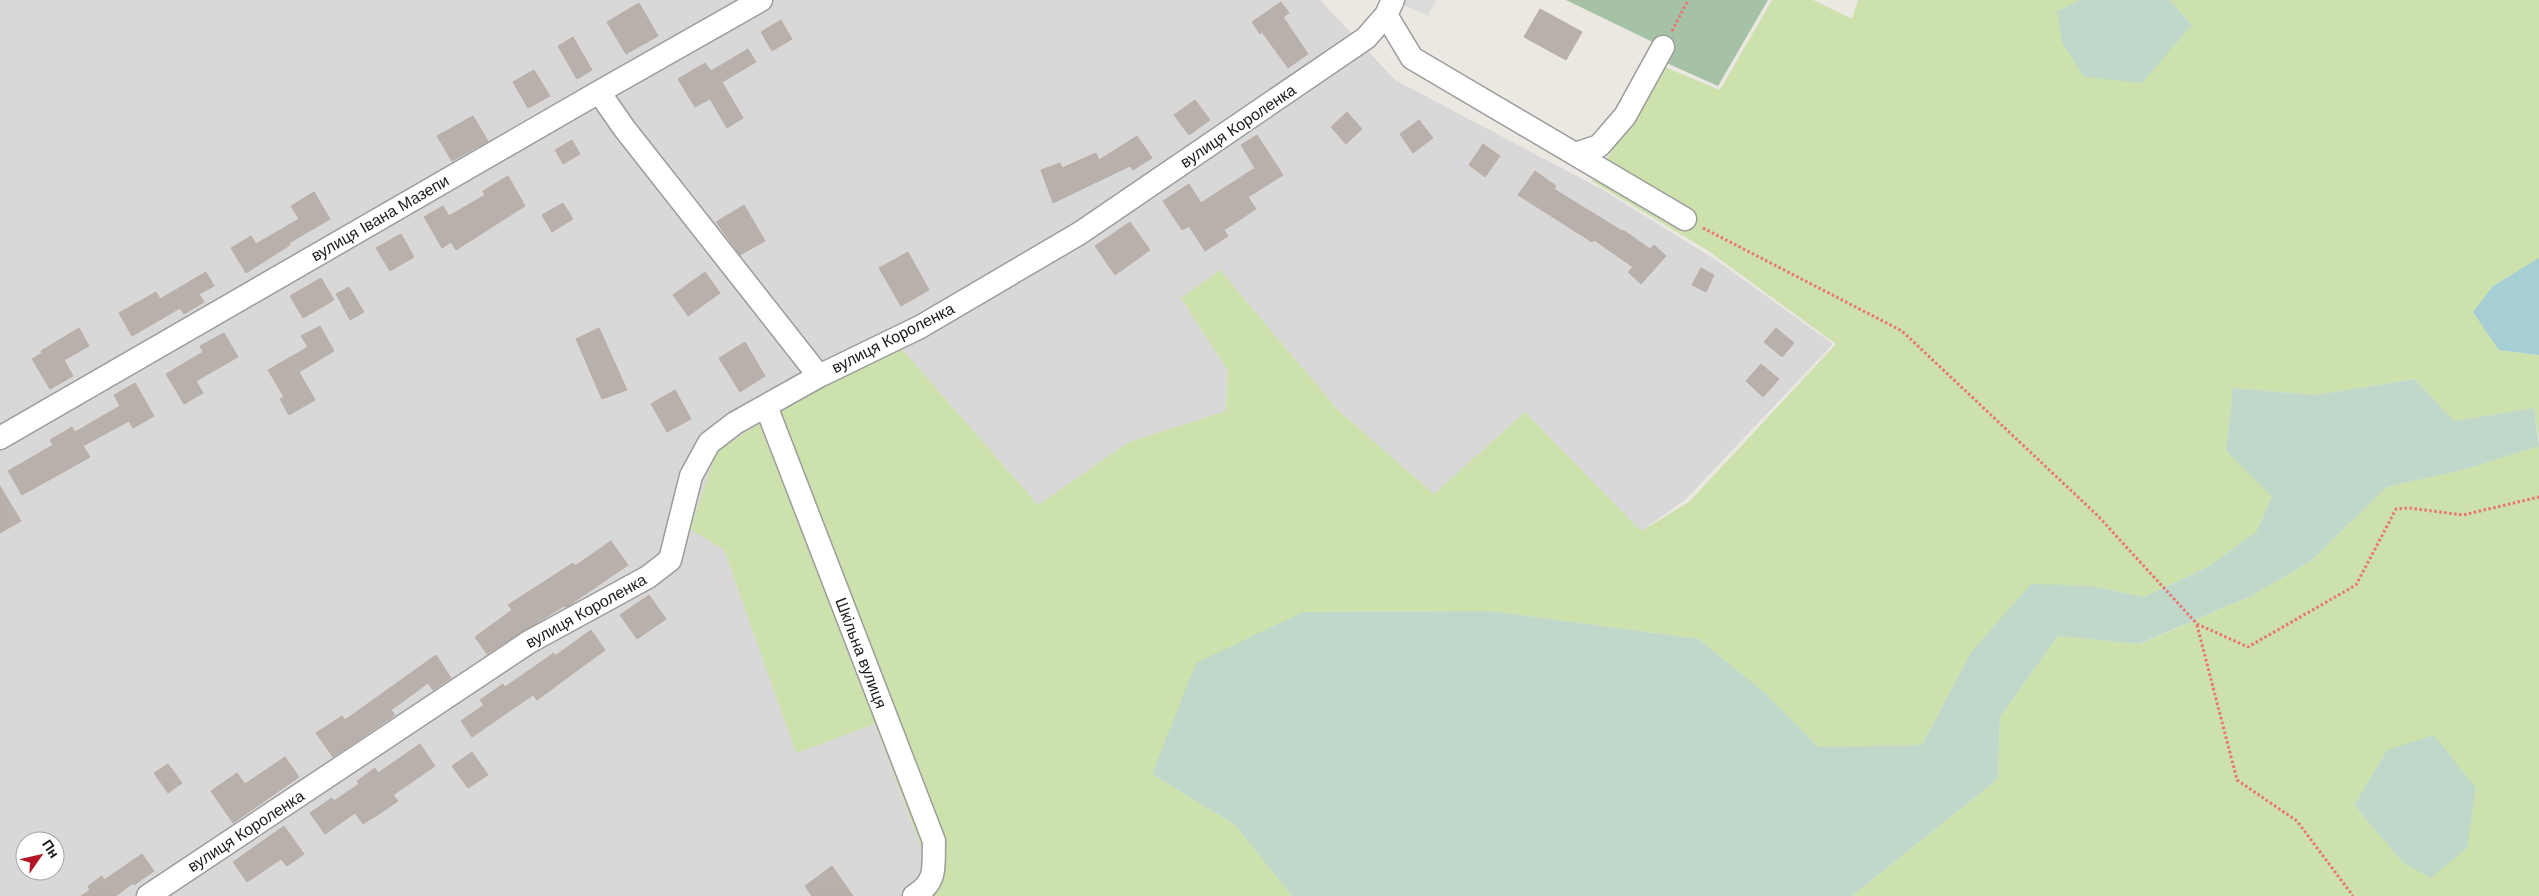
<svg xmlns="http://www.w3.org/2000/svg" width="2539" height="896" font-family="Helvetica,sans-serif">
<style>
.residential{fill:#d9d8d8;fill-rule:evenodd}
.grass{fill:#cce1ac;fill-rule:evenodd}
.wetland{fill:#c0d8ca}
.cemetery{fill:#a5c2a6}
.parking{fill:#dbdbdb}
.water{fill:#a6cfd5}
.building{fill:#b8b0ab;stroke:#bbada6}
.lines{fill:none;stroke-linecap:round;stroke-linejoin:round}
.minor-casing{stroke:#9c9c9c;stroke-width:25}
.path{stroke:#ea7475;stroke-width:3;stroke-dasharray:2.5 2.5;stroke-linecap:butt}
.minor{stroke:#fff;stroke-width:22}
.labels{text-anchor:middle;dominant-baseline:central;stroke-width:4;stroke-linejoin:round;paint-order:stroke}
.street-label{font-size:16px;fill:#1b1b1b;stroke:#fff}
</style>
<rect width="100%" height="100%" fill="#ebe7e1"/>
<path class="residential" d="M0 0H1320L1395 80 1603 190 1719 262 1833 344 1686 499 1641 531 1525 412 1434 494 1338 410 1220 270 1181 298 1228 371 1226 411 1129 442 1038 505 899 346 724 550 796 752 875 724 931 874 914 896H0ZM25 841H55V871H25Z"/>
<path class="grass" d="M1772 0H1813L1852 19 1858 0H2080L2057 11 2192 25 2170 0H2539V258L2493 286 2499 350 2539 355V439L2534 408 2454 421 2415 379 2316 395 2233 388 2226 451 2272 497 2256 532 2206 568 2144 597 2092 586 1971 652 1922 745 1818 747 1765 693 1699 639 1490 611 1303 612 1152 774 1235 825 1292 896H914L931 874 875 724 796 753 724 550 690 529 717 450 762 422 899 346 1038 505 1129 442 1226 411 1228 371 1181 298 1220 270 1338 410 1434 494 1525 412 1641 531 1689 502 1836 344 1707 250 1592 181 1637 113 1660 65 1720 90Z
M2539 446V896H1852L1998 779 2000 717 2058 636 2140 644 2253 595 2311 561 2387 487 2466 469ZM2387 750 2403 862 2354 805Z"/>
<path class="wetland" d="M2080 0H2170L2192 25 2142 83 2084 77 2062 43 2057 11Z
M2415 379 2454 421 2534 408 2539 446 2466 469 2387 487 2311 561 2253 595 2139 644 2058 636 2000 717 1998 779 1852 896H1292L1235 825 1152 774 1196 663 1303 612 1490 611 1699 639 1765 693 1818 747 1922 745 1971 652 2031 584 2092 586 2144 597 2206 568 2256 532 2272 497 2226 451 2233 388 2316 395Z
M2434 735 2476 788 2467 848 2431 878 2403 863 2354 805 2387 750Z"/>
<path class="cemetery" d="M1566 0H1768L1718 86 1662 61 1663 47Z"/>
<path class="parking" d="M1399 0H1436L1428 16 1400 3Z"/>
<path class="water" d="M2539 258V355L2499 350 2473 312 2493 286Z"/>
<path class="building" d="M1281 2 1289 13 1283 17 1308 54 1288 68 1262 32 1260 34 1252 22Z
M639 3 658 36 626 54 607 22Z
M1540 9 1582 32 1566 60 1524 37Z
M781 20 792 39 772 51 761 32Z
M573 37 592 70 577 79 558 46Z
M748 49 756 62 722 82 743 118 727 128 710 99 695 107 678 79 705 63 711 71Z
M534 70 550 96 528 108 513 82Z
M1195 100 1210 120 1189 135 1174 115Z
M1347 112 1362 129 1346 144 1331 127Z
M473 116 488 141 452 161 437 136Z
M1419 120 1433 138 1413 153 1400 134Z
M1257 135 1283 175 1248 197 1256 209 1224 230 1228 236 1205 251 1189 226 1182 230 1163 201 1189 184 1201 203 1255 168 1241 145Z
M1137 136 1152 158 1133 170 1130 166 1053 203 1041 170 1060 163 1062 168 1096 153 1099 160Z
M572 140 580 154 563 164 555 150Z
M1483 144 1500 156 1485 177 1469 165Z
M1535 171 1556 186 1554 189 1622 231 1623 230 1650 249 1654 245 1666 256 1641 284 1628 272 1633 267 1594 240 1592 242 1518 195Z
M508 176 525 206 456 250 451 242 442 248 424 217 443 206 449 216 485 195 483 191Z
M314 192 330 219 289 243 290 245 246 273 231 248 251 236 256 244 299 219 291 206Z
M563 203 573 219 552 232 542 215Z
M744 205 765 241 740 255 716 222Z
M1130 222 1150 250 1115 275 1095 246Z
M401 234 414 257 390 271 376 248Z
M908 252 929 290 901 306 879 268Z
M1701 268 1714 275 1706 292 1692 285Z
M206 272 214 286 199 294 204 302 184 314 180 308 132 336 119 313 156 292 160 299Z
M705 272 720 293 688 316 673 295Z
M321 278 334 300 303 318 290 296Z
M349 287 364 312 350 320 336 294Z
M320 326 334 351 299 372 315 400 289 415 280 399 284 397 268 370 308 347 301 336Z
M79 328 89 346 64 360 73 376 50 389 32 359 42 353 41 351Z
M599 328 627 390 602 399 576 339Z
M1776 328 1794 343 1782 357 1764 342Z
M224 333 238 357 196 381 203 393 184 404 166 374 203 352 200 346Z
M745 342 765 376 740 392 719 358Z
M1761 364 1779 379 1763 397 1746 381Z
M135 383 154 416 133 428 129 421 83 446 90 457 22 495 8 471 53 445 50 440 72 427 75 432 120 406 114 395Z
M675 390 691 419 667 432 651 404Z
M0 486 21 521 0 533Z
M611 541 628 565 568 606 565 607 564 606 487 654 475 637 512 610 508 605 573 563 575 566Z
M649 595 666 619 637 639 620 615Z
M591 630 605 650 537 700 533 695 472 737 461 721 484 705 480 700 503 684 505 687 554 653 555 656Z
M436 655 451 678 433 690 428 683 391 710 395 715 333 757 316 733 342 716 345 720Z
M420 744 435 766 393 795 398 801 379 814 363 824 355 813 325 834 310 813 332 798 334 801 359 784 357 781 375 768 378 773Z
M472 752 488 775 468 788 452 766Z
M285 757 299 777 233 823 211 791 237 773 245 784Z
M168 764 182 783 168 793 154 773Z
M284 826 304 854 287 866 281 859 247 882 233 862Z
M142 854 154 871 134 885 133 883 116 896H81L90 890 88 886 102 876 104 880Z
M832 866 853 896H812L805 886Z"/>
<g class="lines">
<g class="minor-casing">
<path id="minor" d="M1386 15 1412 58 1685 219
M599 92 624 128 819 376
M1575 154 1599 146 1625 116 1663 47
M766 406 934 841C933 867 938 881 914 896
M0 438 599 92 761 0
M148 896 529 642 648 577 670 560 691 476 709 443 735 423 819 376 920 327 1080 233 1366 38 1386 15 1393 0"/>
</g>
<path class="path" d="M1672 31 1688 0
M1703 228 1902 331 2097 515 2197 624 2248 647 2356 585 2396 509 2409 508 2463 515 2539 497
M2197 625 2237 780 2297 821 2353 896"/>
<use href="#minor" class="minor"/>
</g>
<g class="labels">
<g class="street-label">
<text transform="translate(1238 126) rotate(-34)">вулиця Короленка</text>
<text transform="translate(380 218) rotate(-30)">вулиця Івана Мазепи</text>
<text transform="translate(893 338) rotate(-27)">вулиця Короленка</text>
<text transform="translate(586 611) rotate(-29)">вулиця Короленка</text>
<text transform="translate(861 653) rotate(69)">Шкільна вулиця</text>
<text transform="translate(246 831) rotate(-33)">вулиця Короленка</text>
</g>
</g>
<g transform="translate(40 856) rotate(56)"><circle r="24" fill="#ffffff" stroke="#a4a4a4"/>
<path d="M0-4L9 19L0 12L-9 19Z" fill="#b11526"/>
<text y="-8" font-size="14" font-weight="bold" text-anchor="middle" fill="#1b1b1b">Пн</text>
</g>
</svg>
